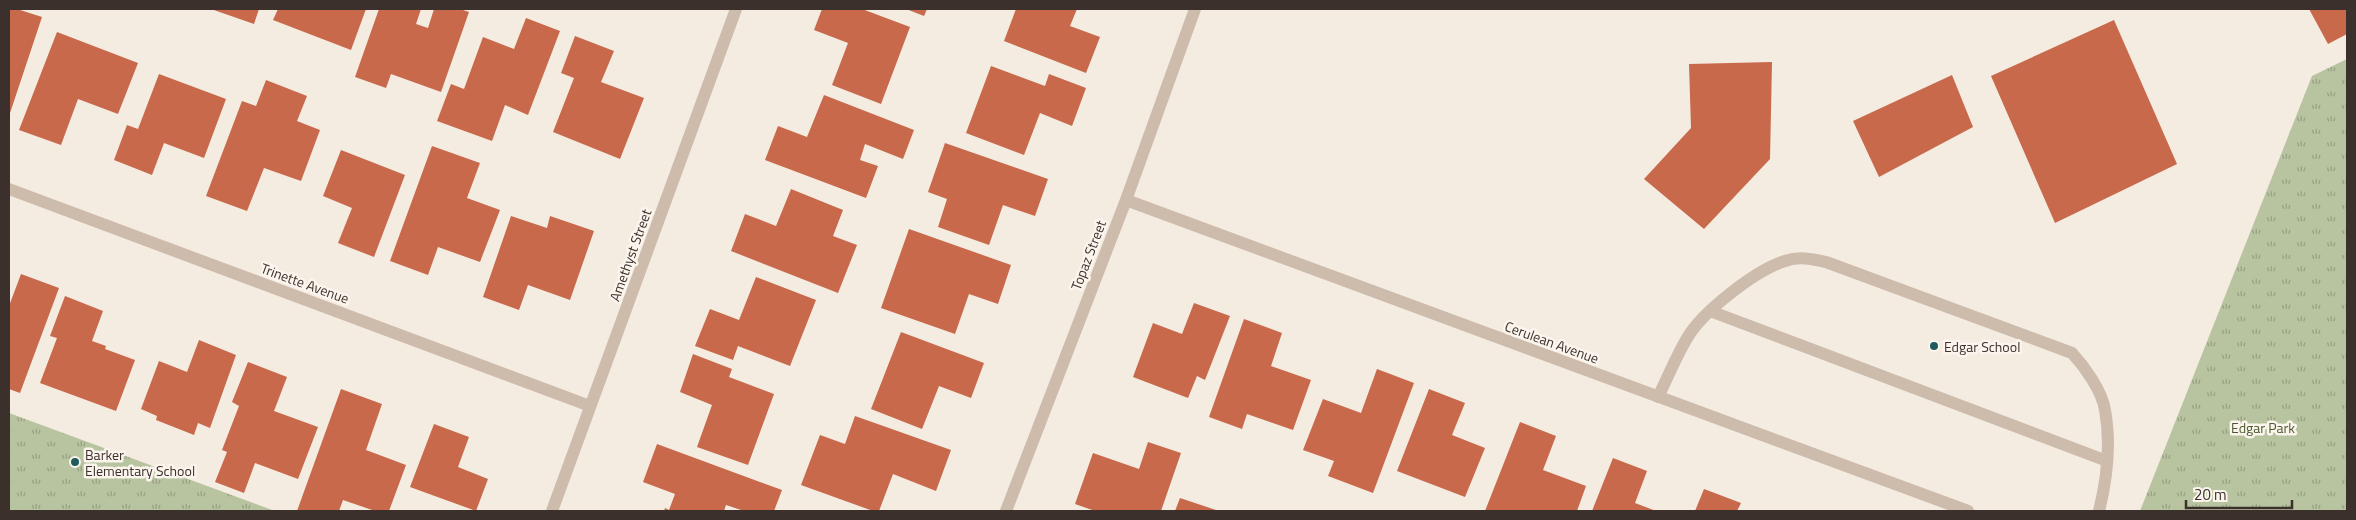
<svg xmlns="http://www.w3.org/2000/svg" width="2356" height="520" font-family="'Titillium Web',sans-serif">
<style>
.grass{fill:url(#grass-tufts)}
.building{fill:#c8694b}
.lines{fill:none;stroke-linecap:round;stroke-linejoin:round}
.lane{stroke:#cdbbac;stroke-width:12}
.street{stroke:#cdbbac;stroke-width:12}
.poi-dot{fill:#1f5a5e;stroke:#fbf5ee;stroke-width:2}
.labels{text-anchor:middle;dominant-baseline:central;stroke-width:5;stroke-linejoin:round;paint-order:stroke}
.street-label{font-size:14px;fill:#3b302b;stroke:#fbf5ee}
.poi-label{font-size:14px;fill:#3b302b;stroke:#fbf5ee;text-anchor:start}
.park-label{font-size:14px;fill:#4a5a2e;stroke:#fbf5ee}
</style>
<defs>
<pattern id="grass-tufts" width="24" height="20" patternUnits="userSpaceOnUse" patternTransform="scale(1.25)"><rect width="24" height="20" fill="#b8c4a0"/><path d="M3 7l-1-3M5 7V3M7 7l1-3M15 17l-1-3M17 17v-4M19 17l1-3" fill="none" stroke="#97a083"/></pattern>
</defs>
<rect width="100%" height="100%" fill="#f4ebe1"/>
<path class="grass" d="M2347 59V511H2140L2312 76Z
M9 413 275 511H9Z"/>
<path class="building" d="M9 9H17L42 17 9 116Z
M211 9H259L254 24Z
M278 9H366L351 50 273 20Z
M379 9H421L416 24 428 28 434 9H460L469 12 441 92 391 74 386 88 355 77Z
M822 9H862L910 27 881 104 832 85 848 43 814 30Z
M906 9H927L924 16Z
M1016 9H1077L1070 26 1100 37 1086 73 1004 41Z
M2309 9H2347V34L2328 44Z
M526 18 560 31 528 115 505 105 492 141 437 121 451 84 464 89 483 37 514 49Z
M2114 20 2177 164 2055 223 1991 76Z
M57 32 138 63 118 114 78 99 61 145 19 130Z
M575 36 614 51 601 82 644 98 620 159 553 132 574 78 561 73Z
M1772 62 1770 159 1704 229 1644 179 1691 128 1689 64Z
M991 66 1045 86 1049 74 1086 88 1072 126 1040 113 1024 155 966 133Z
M159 74 226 99 204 158 164 143 152 175 114 160 127 125 138 129Z
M1952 75 1973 127 1879 177 1853 121Z
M266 80 307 96 297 121 320 130 301 181 264 168 247 211 206 196 242 101 256 106Z
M824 95 914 130 903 159 865 144 860 160 878 166 866 198 765 160 778 126 807 137Z
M945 143 1048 179 1035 216 1003 205 989 245 938 227 947 199 928 192Z
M432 146 480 163 467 198 500 210 480 262 438 247 428 275 390 261Z
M341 150 405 175 374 257 338 243 352 208 323 196Z
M791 189 843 210 833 236 857 245 838 293 731 251 745 214 776 226Z
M511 216 547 228 550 216 594 231 570 300 528 285 519 310 483 297Z
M909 229 1011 265 998 304 969 294 955 334 881 308Z
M21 274 59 288 20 393 9 389V306Z
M756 277 816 300 790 366 738 346 733 360 695 346 710 309 739 320Z
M65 296 103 311 92 341 106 346 105 349 135 360 116 411 40 383 57 338 50 336Z
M1194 303 1230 316 1205 380 1197 376 1188 398 1133 377 1153 323 1182 334Z
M1244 319 1282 333 1271 366 1311 380 1293 430 1247 414 1242 429 1209 417Z
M901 332 984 363 971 398 939 386 922 429 871 409Z
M199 340 236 355 210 428 198 423 194 435 156 420 157 416 141 409 159 361 187 372Z
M693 354 732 369 729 377 774 394 748 465 697 447 712 405 680 392Z
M248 362 287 377 274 411 318 427 298 479 255 463 244 493 215 482 227 452 222 450 239 406 232 402Z
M1377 369 1414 383 1373 493 1328 476 1334 461 1303 450 1323 399 1361 413Z
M341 389 382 404 366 450 406 465 389 511H375L343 500 339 511H297Z
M1429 389 1465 403 1452 435 1485 448 1465 497 1397 471Z
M855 416 951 450 936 491 893 474 879 511H873L801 485 820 435 845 444Z
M1520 422 1556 436 1543 470 1586 486 1577 511H1485Z
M434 424 469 437 458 467 488 479 476 511 410 487Z
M1148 442 1181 453 1161 511H1095L1075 504 1093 453 1139 469Z
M657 444 782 490 774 511H744L726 505 724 511H664L665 508 669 510 675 494 643 482Z
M1613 458 1647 471 1635 503 1656 511H1592Z
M1704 489 1741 503 1737 511H1695Z
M1180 498 1219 511H1175Z"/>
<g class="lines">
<path class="lane" d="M1710 311 2107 461
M1658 397C1668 377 1677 354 1689 335 1705 310 1756 270 1785 261 1799 256 1812 259 1826 262L2072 353C2085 367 2102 391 2105 410 2111 443 2107 479 2099 511"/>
<path class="street" d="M9 189 590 406
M1126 200 1968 511
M552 511 736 9
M1006 511 1126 200 1195 9"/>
</g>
<g class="poi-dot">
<circle cx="1934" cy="346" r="5"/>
<circle cx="75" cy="462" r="5"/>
</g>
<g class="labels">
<g class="street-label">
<text transform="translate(630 255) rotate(-70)">Amethyst Street</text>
<text transform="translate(1088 255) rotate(-69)">Topaz Street</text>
<text transform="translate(305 283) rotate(20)">Trinette Avenue</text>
<text transform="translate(1552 342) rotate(20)">Cerulean Avenue</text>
</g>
<g class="poi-label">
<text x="1944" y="346">Edgar School</text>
<text x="85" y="454">Barker<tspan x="85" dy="16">Elementary School</tspan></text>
</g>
<g class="park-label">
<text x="2263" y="427">Edgar Park</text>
</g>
</g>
<rect width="2356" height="520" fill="none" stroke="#3b302b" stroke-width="20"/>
<path d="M2186 500v8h106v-8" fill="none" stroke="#3b302b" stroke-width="2.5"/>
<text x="2194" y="500" font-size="15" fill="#3b302b" stroke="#fbf5ee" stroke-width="4" paint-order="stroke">20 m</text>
</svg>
